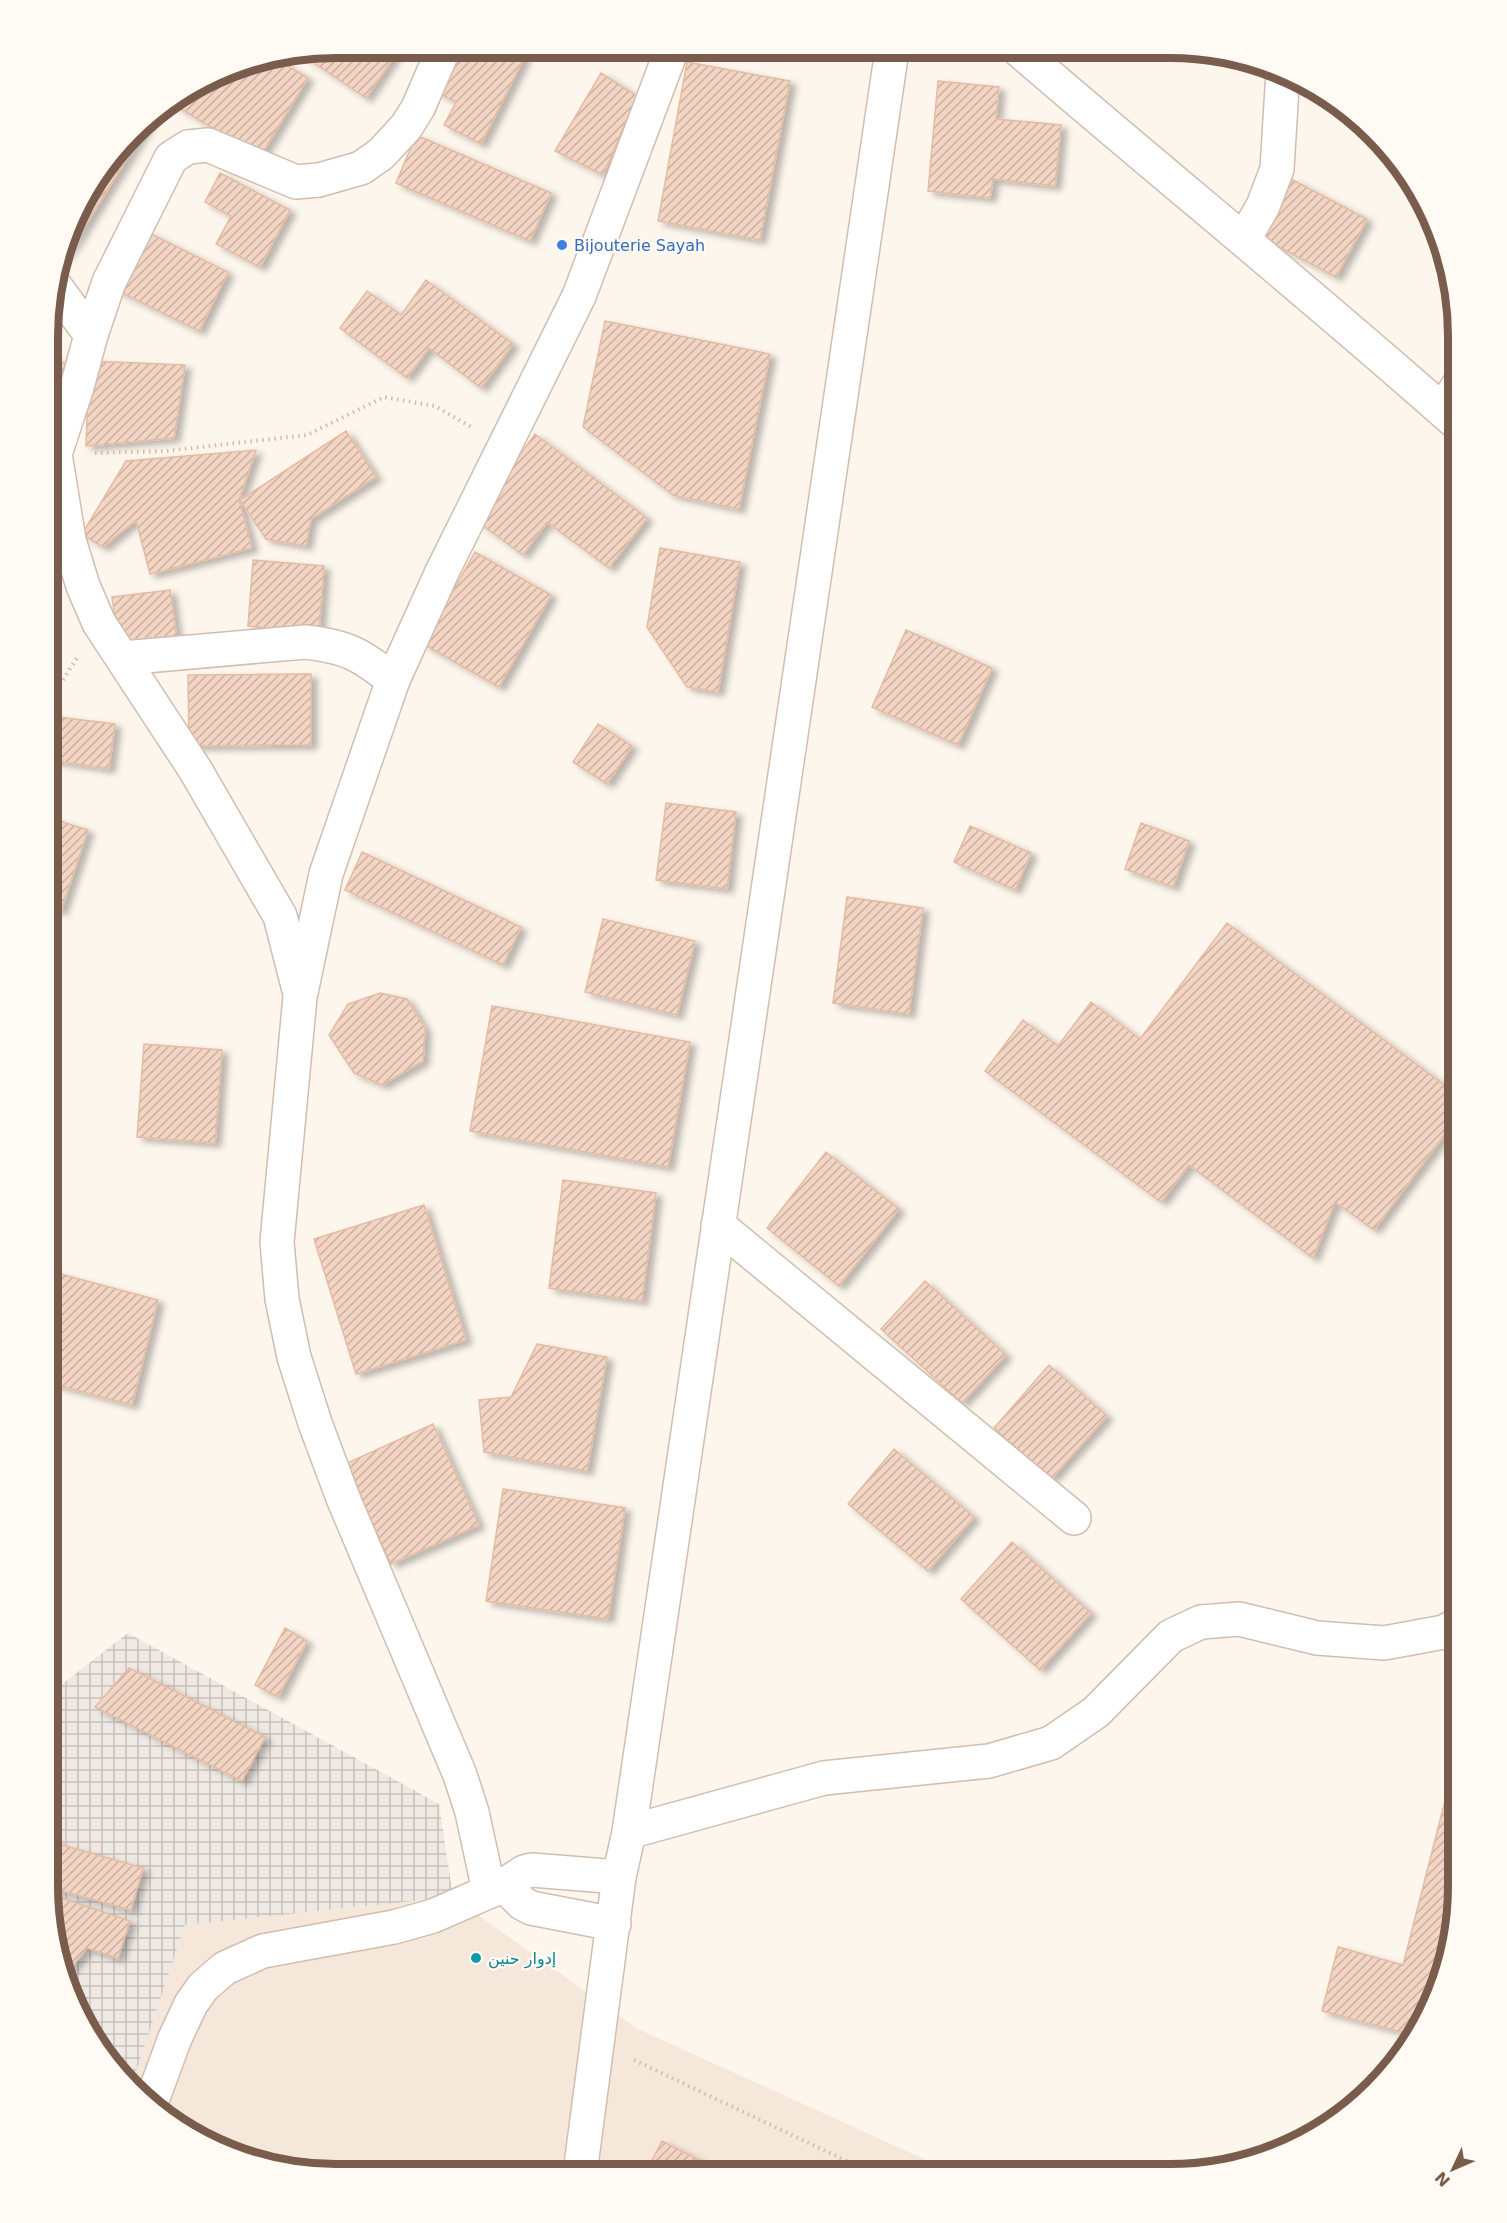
<svg xmlns="http://www.w3.org/2000/svg" width="1507" height="2223" font-family="'DejaVu Sans','Noto Sans Arabic',sans-serif">
<style>
.residential{fill:#f5e8da}
.industrial{fill:url(#industrial-grid)}
.building{fill:url(#building-hatch);stroke:#e6bba3;stroke-width:1.5;filter:url(#shadow)}
.lines{fill:none;stroke-linecap:round;stroke-linejoin:round}
.service-casing{stroke:#d1beb0;stroke-width:27}
.minor-casing{stroke:#d1beb0;stroke-width:36}
.tertiary-casing{stroke:#d1beb0;stroke-width:36}
.path{stroke:#d9b8a5;stroke-width:4;stroke-dasharray:1.5 4.5;stroke-linecap:butt}
.service{stroke:#fff;stroke-width:24}
.minor{stroke:#fff;stroke-width:33}
.tertiary{stroke:#fff;stroke-width:33}
.shop-dot{fill:#3f7fe0;stroke:#fffaf3;stroke-width:2}
.culture-dot{fill:#0f9aa8;stroke:#fffaf3;stroke-width:2}
.labels{text-anchor:middle;dominant-baseline:central;stroke-width:4.5;stroke-linejoin:round;paint-order:stroke}
.shop-label{font-size:16px;fill:#366cbe;stroke:#fffaf3;text-anchor:start}
.culture-label{font-size:16px;fill:#0d838f;stroke:#fffaf3;text-anchor:start}
.rim{fill:none;stroke:#7a5c4d;stroke-width:8}
</style>
<defs>
<pattern id="industrial-grid" width="8" height="8" patternUnits="userSpaceOnUse" patternTransform="scale(1.5)"><rect width="8" height="8" fill="#efe9e4"/><path d="M0 4h8M4 0v8" fill="none" stroke="#c7c0bb"/></pattern>
<pattern id="building-hatch" width="6" height="6" patternUnits="userSpaceOnUse" patternTransform="scale(1.5)"><rect width="6" height="6" fill="#f3d5c3"/><path d="M-1 1l2-2M0 6l6-6M5 7l2-2" fill="none" stroke="#cab0a1"/></pattern>
<filter id="shadow"><feDropShadow dx="6" dy="4" stdDeviation="3" flood-color="#0004"/></filter>
</defs>
<rect width="100%" height="100%" fill="#fdf6ec"/>
<path class="residential" d="M453 1897 638 2029 957 2174 299 2173 226 2153 161 2116 133 2081 185 1925Z"/>
<path class="industrial" d="M128 1633 439 1804 453 1897 185 1925 133 2081 78 2014 48 1886V1695Z"/>
<path class="building" d="M336 48H400L366 98 301 54Z
M455 48 511 49 525 56 481 144 444 125 456 102 433 90Z
M275 58 308 78 260 157 173 104 243 63Z
M687 62 790 81 760 240 658 221Z
M601 73 637 96 603 175 555 151Z
M938 81 999 87 996 119 1061 125 1055 186 993 179 990 198 928 191Z
M147 119 150 121 67 255 66 254 86 193Z
M416 135 551 193 530 241 396 183Z
M220 173 290 210 260 267 216 244 231 216 205 202Z
M1291 179 1367 219 1336 277 1260 237Z
M145 231 228 272 199 331 116 290Z
M426 280 513 344 481 388 429 348 407 378 340 328 367 291 401 315Z
M605 321 770 354 739 509 673 495 583 427Z
M50 356 69 366 50 400Z
M89 361 185 365 174 438 86 446Z
M346 431 376 477 311 519 306 546 266 539 240 500Z
M535 434 647 518 609 568 547 522 523 555 473 518Z
M256 450 239 500 252 548 150 574 136 520 103 547 82 534 126 461Z
M660 548 740 562 718 692 687 687 647 627Z
M475 552 551 595 499 687 423 644Z
M253 560 324 566 319 633 248 626Z
M170 590 177 640 119 647 112 597Z
M906 630 992 668 958 745 872 707Z
M311 674V745L189 746 188 675Z
M50 716 115 724 109 769 50 760Z
M598 724 632 746 607 784 573 762Z
M666 803 736 812 727 889 656 880Z
M50 818 88 830 61 911 50 907Z
M1141 823 1189 841 1173 887 1125 869Z
M970 826 1031 853 1015 890 954 862Z
M362 852 521 927 503 965 345 890Z
M847 897 923 908 909 1014 833 1003Z
M603 919 695 941 677 1015 585 992Z
M1227 923 1459 1096V1115L1374 1230 1335 1202 1313 1258 1189 1165 1161 1202 985 1071 1023 1020 1058 1046 1091 1002 1140 1039Z
M380 993 407 999 425 1029 423 1061 382 1085 354 1073 329 1035 348 1004Z
M492 1006 690 1042 668 1167 470 1131Z
M144 1044 222 1050 215 1143 137 1137Z
M826 1152 899 1209 839 1286 767 1228Z
M563 1180 656 1193 642 1301 549 1288Z
M424 1205 466 1340 356 1374 314 1239Z
M49 1271 158 1300 132 1405 49 1383Z
M925 1281 1006 1355 962 1403 881 1329Z
M537 1344 607 1357 587 1471 484 1452 479 1400 511 1397Z
M1049 1365 1107 1416 1051 1479 994 1428Z
M433 1424 479 1525 391 1564 345 1464Z
M894 1449 974 1517 928 1571 848 1504Z
M503 1489 625 1508 608 1619 486 1601Z
M1012 1542 1091 1613 1040 1670 961 1599Z
M285 1628 307 1641 278 1697 255 1685Z
M129 1668 265 1737 242 1781 95 1707Z
M1458 1750V1906L1444 1980 1416 2036 1322 2011 1338 1947 1403 1965Z
M48 1841 143 1868 131 1910 48 1887Z
M50 1894 130 1921 118 1958 87 1948 68 1972Z
M662 2141 726 2174H645Z"/>
<g class="lines">
<g class="service-casing">
<path id="service" d="M1439 407 1459 376"/>
</g>
<g class="minor-casing">
<path id="minor" d="M1019 50C1165 176 1315 297 1459 425
M1244 239 1263 206 1277 169 1283 71
M55 286 91 335 77 387 55 454 69 540 83 586 99 623 196 771 280 916 299 990
M91 335 109 282 171 158 188 147 208 145 296 182 319 180 361 168 381 154 406 127 418 108 444 48
M123 658 305 642C349 647 359 654 393 680
M718 1225 1074 1518
M629 1832 824 1778 989 1761 1051 1743 1096 1712 1171 1636 1201 1622 1239 1619 1317 1638 1384 1643 1444 1632 1458 1624
M504 1885 522 1903 531 1908 614 1924
M489 1891 472 1812 460 1775 343 1498 315 1423 294 1357 282 1299 277 1242 300 997 326 874 393 680 442 572 579 296 672 49
M151 2103 175 2038 191 2004 203 1987 225 1968 263 1951 394 1927 433 1916 504 1885 524 1872 532 1870 619 1877"/>
</g>
<g class="tertiary-casing">
<path id="tertiary" d="M580 2173 619 1877 629 1832 892 50"/>
</g>
<path class="path" d="M95 453 166 451 307 435 384 397 435 406 473 428
M50 700 77 658
M634 2060 874 2174"/>
<use href="#service" class="service"/>
<use href="#minor" class="minor"/>
<use href="#tertiary" class="tertiary"/>
</g>
<circle class="shop-dot" cx="562" cy="245" r="6"/>
<circle class="culture-dot" cx="476" cy="1958" r="6"/>
<g class="labels">
<g class="shop-label">
<text x="574" y="245">Bijouterie Sayah</text>
</g>
<g class="culture-label">
<text x="488" y="1958">إدوار حنين</text>
</g>
</g>
<path d="M0 0H1507V2223H0ZM336 58H1170A278 278 0 0 1 1448 336V1886A278 278 0 0 1 1170 2164H336A278 278 0 0 1 58 1886V336A278 278 0 0 1 336 58Z" fill="#fffaf3" fill-rule="evenodd"/>
<path class="rim" d="M336 58H1170A278 278 0 0 1 1448 336V1886A278 278 0 0 1 1170 2164H336A278 278 0 0 1 58 1886V336A278 278 0 0 1 336 58Z"/>
<g transform="translate(1453 2169) rotate(226)" stroke="#fffaf3" stroke-width="4.5" paint-order="stroke">
<path d="M0-4.5L10 22L0 15L-10 22Z" fill="#7a5c4d"/>
<text y="-9" font-size="16" font-weight="bold" text-anchor="middle" fill="#7a5c4d">N</text>
</g>
</svg>
